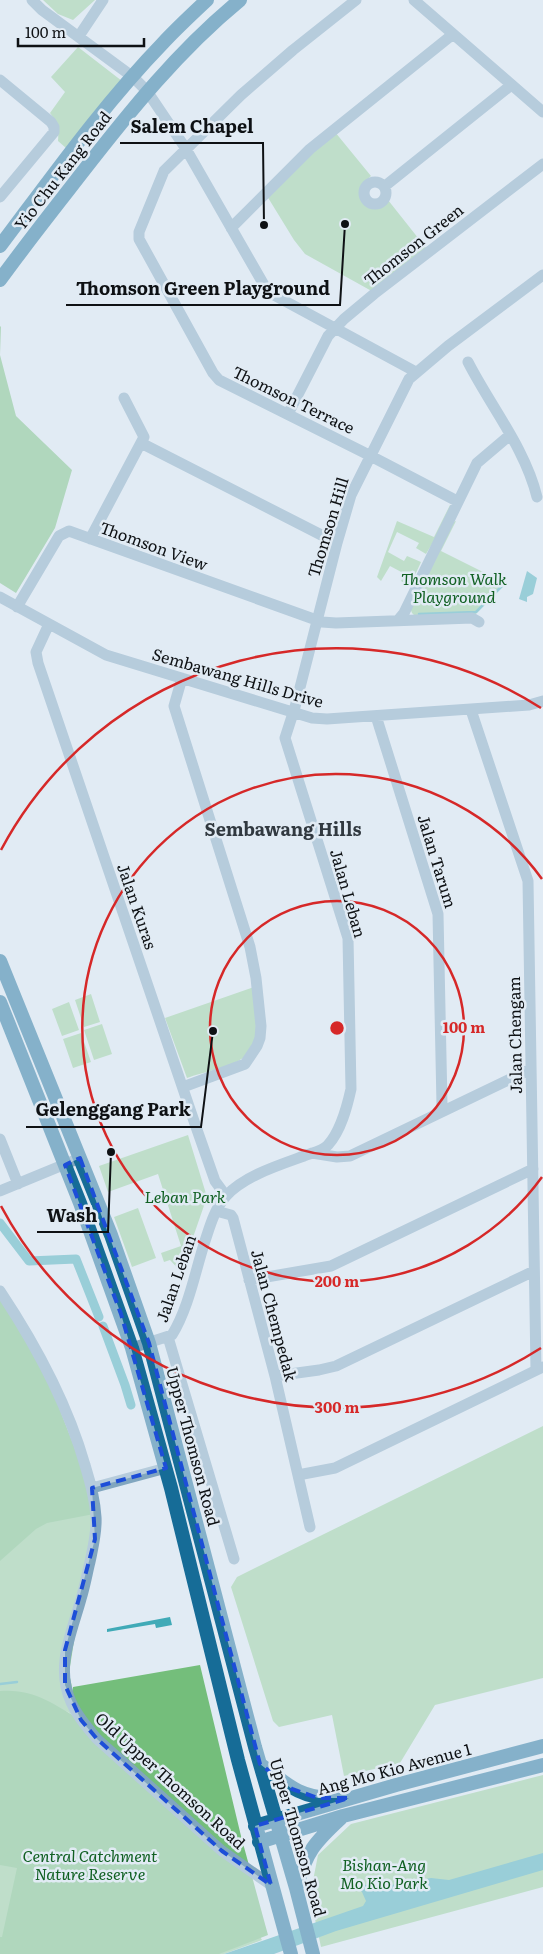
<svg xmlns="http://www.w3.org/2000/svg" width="543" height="1954" font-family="Literata,serif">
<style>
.green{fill:#94cf98}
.forest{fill:#74be7b}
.water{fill:#40aab7}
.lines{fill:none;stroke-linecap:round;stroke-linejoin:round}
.stream{stroke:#40aab7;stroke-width:2.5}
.canal{stroke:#40aab7;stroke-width:9}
.minor{stroke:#81a6bf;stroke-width:11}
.major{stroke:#166c97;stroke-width:14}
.marked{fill:none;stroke:#1d4ed8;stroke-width:4;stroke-dasharray:10 6;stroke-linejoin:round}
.ring{fill:none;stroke:#d62828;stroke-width:2.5}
.labels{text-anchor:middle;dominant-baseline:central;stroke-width:5;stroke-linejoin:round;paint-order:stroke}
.street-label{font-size:16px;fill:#0e1114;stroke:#e1ebf4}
.park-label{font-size:16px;font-style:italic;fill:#106022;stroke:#e1ebf4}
.neighbourhood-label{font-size:18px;font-weight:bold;fill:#313940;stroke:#e1ebf4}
.centre{fill:#d62828;stroke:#e1ebf4;stroke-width:2.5}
.ring-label{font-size:15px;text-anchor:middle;font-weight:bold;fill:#d62828;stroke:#e1ebf4;stroke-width:5;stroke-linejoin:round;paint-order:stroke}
.leader{fill:none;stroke:#0e1114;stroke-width:2}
.callout-dot{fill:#0e1114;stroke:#e1ebf4;stroke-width:2}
.callout-label{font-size:18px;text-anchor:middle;font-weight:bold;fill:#0e1114;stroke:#e1ebf4;stroke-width:5;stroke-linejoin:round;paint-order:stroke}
</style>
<rect width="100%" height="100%" fill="#e1ebf4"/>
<path class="green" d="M43 0H95L73 20 58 14Z
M78 47 122 81 66 148 58 141C59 130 57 122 50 113L65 92 51 77Z
M335 132 371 176C350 195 366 219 388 200L430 253 377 294 305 254 294 240 267 196Z
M450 505 454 507 426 554 416 548 419 543 397 532 388 552 404 561 407 556 421 562 410 586 401 581 405 574 390 566 381 581 377 577 397 521 434 537Z
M456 521 441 551 505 583 472 618 415 616 412 613 410 608 450 523Z
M254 987C255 1008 263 1044 243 1058 229 1068 203 1072 187 1078L165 1018Z
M91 994 100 1022 84 1027 75 1000Z
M69 1002 79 1030 62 1036 52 1009Z
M102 1024 112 1054 94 1060 84 1030Z
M81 1033 91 1062 73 1068 63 1039Z
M188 1135 207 1197 181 1272 170 1260 164 1262 161 1253 181 1246 158 1174 108 1192 99 1166Z
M138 1208 156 1258 132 1267 114 1217Z
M0 1303 94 1514 69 1673 72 1687 70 1701 81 1720 66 1711 258 1933 262 1940 224 1954H0Z
M543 1426V1678L435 1705 400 1763 344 1776 332 1715 279 1727 273 1721 231 1587 237 1577Z
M543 1775V1887L321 1947 310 1896 318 1855 351 1824Z"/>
<path class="forest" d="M1 326 0 355 16 416 72 470 55 528 16 593 0 583V327Z
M0 1296 50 1384 84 1472 94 1514 47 1523 36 1529 0 1561Z
M200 1665 241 1836 268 1935 219 1954H0V1937H2L17 1868 0 1865V1691C33 1688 53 1704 80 1719L70 1701 73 1687Z"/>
<path class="water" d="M527 571 537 578 533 594 527 597V602L519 599Z
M170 1617 172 1625 156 1628 155 1624 107 1632V1629Z
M543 1853V1870L336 1931 274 1954H224L363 1906 366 1901 362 1892 353 1883 356 1881 374 1888 431 1878 449 1880Z"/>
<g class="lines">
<path class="stream" d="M419 614 476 612 505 583
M0 1684 17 1682"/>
<path class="canal" d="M0 1223 29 1261 76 1259 99 1317
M103 1326 125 1385 131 1405"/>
<path class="minor" d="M32 0 42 10 133 77 147 91 186 149 264 285 272 294 416 372
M356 0 293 50 241 95 164 171 139 232V239L213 373 219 380 363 452 457 501
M414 0 543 112
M79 36 103 0
M0 80 51 122 54 127V132L0 197
M364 193a11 11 0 1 1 22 0a11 11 0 1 1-22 0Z
M385 186 510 86
M231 228 310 149 452 35
M468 362C491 407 525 448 537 497
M288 414 328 336 344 319 374 294 543 164
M141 443 337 543
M90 539 144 437 124 398
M0 597 106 655 312 718 327 719 529 705 543 701
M17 607 59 536 69 531 322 622 336 623 472 618 479 622
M399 619 404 613 477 463 510 435
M49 624 36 652 38 663 195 1124 215 1181 226 1196
M182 678 174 706 250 947 256 978 261 1026 260 1038 257 1046 245 1064 183 1087
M471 710 528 881 536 1370
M376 716 438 914 442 1105 444 1110
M0 1139 18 1184
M312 1153 337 1157 350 1156 531 1069
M0 1191 80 1158
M216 1211 231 1215 233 1218 275 1376 310 1527
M249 1280 331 1266 533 1169
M0 1291C36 1345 67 1402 85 1465 90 1481 95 1499 96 1517 97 1532 93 1547 90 1562 87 1574 85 1586 81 1599 72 1632 55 1667 71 1702 77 1716 87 1727 97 1739L222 1851 271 1885
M168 1337 234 1559
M132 1348 172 1335C189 1307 195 1272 205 1241 210 1226 215 1208 226 1196 244 1176 279 1165 304 1156 311 1153 323 1151 328 1145 341 1131 347 1107 351 1089L348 938 285 738 295 707 337 543 351 495 409 379 448 346 543 275
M275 1376 319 1370 336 1366 534 1271
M298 1475 335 1468 543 1367
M92 1488 166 1468"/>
<path class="major" d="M0 246C52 177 103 105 163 43 177 28 192 14 207 0
M0 280C26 244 54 209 81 174 130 111 179 50 240 0
M0 961 111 1235 149 1343 255 1747 296 1888 313 1954
M0 1002 80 1203 132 1348 171 1488 238 1760 291 1954
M260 1764C286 1784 301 1799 335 1798
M255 1826 396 1785 543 1746
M259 1842 343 1816 543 1765
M297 1886C306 1852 315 1842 341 1818"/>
</g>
<path d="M0 0H543V1954H0ZM80 1158 149 1343 260 1764 292 1789 318 1798H349L255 1826 271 1885 222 1851 97 1739 81 1720 65 1685V1650L95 1539 92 1488 166 1468 121 1314 65 1165Z" fill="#e1ebf4" fill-opacity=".55" fill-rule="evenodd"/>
<path class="marked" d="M80 1158 149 1343 260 1764 292 1789 318 1798H349L255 1826 271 1885 222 1851 97 1739 81 1720 65 1685V1650L95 1539 92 1488 166 1468 121 1314 65 1165Z"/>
<g class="ring">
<circle cx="337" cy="1028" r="127"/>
<path d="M542 1177A254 254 0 1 1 542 879"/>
<path d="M541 1348A380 380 0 0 1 1 1206M1 850A380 380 0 0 1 541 708"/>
</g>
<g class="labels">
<g class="street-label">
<text transform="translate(62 170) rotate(-52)">Yio Chu Kang Road</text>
<text transform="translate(413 244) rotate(-38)">Thomson Green</text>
<text transform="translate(294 399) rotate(26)">Thomson Terrace</text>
<text transform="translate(327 527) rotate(-73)">Thomson Hill</text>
<text transform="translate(154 545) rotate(20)">Thomson View</text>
<text transform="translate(238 677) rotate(16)">Sembawang Hills Drive</text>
<text transform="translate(438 861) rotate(73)">Jalan Tarum</text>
<text transform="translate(349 893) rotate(74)">Jalan Leban</text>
<text transform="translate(138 906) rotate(71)">Jalan Kuras</text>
<text transform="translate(514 1035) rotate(-91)">Jalan Chengam</text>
<text transform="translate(175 1278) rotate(-71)">Jalan Leban</text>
<text transform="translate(275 1315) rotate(75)">Jalan Chempedak</text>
<text transform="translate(194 1446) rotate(75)">Upper Thomson Road</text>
<text transform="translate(394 1768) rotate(-15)">Ang Mo Kio Avenue 1</text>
<text transform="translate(171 1780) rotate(42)">Old Upper Thomson Road</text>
<text transform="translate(299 1837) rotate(74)">Upper Thomson Road</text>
</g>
<g class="park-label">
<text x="454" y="578">Thomson Walk<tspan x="454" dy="18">Playground</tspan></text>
<text x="185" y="1196">Leban Park</text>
<text x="90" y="1855">Central Catchment<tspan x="90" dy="18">Nature Reserve</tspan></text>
<text x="384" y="1864">Bishan-Ang<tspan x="384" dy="18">Mo Kio Park</tspan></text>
</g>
<g class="neighbourhood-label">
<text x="283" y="828">Sembawang Hills</text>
</g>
</g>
<circle cx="337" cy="1028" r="8" class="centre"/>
<g class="ring-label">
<text x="464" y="1033">100 m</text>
<text x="337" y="1287">200 m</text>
<text x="337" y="1413">300 m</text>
</g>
<path class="leader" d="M264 225L263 143H120M345 224L340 305H66M213 1031L201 1127H26M111 1152L108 1232H37"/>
<g class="callout-dot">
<circle cx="264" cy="225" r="5"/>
<circle cx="345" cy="224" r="5"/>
<circle cx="213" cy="1031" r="5"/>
<circle cx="111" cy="1152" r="5"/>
</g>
<g class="callout-label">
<text x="192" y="133">Salem Chapel</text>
<text x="203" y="295">Thomson Green Playground</text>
<text x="113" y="1116">Gelenggang Park</text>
<text x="72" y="1222">Wash</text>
</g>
<path d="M18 38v8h126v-8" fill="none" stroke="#0e1114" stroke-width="2.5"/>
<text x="25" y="38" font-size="15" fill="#0e1114" stroke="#e1ebf4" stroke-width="4" paint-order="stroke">100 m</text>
</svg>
